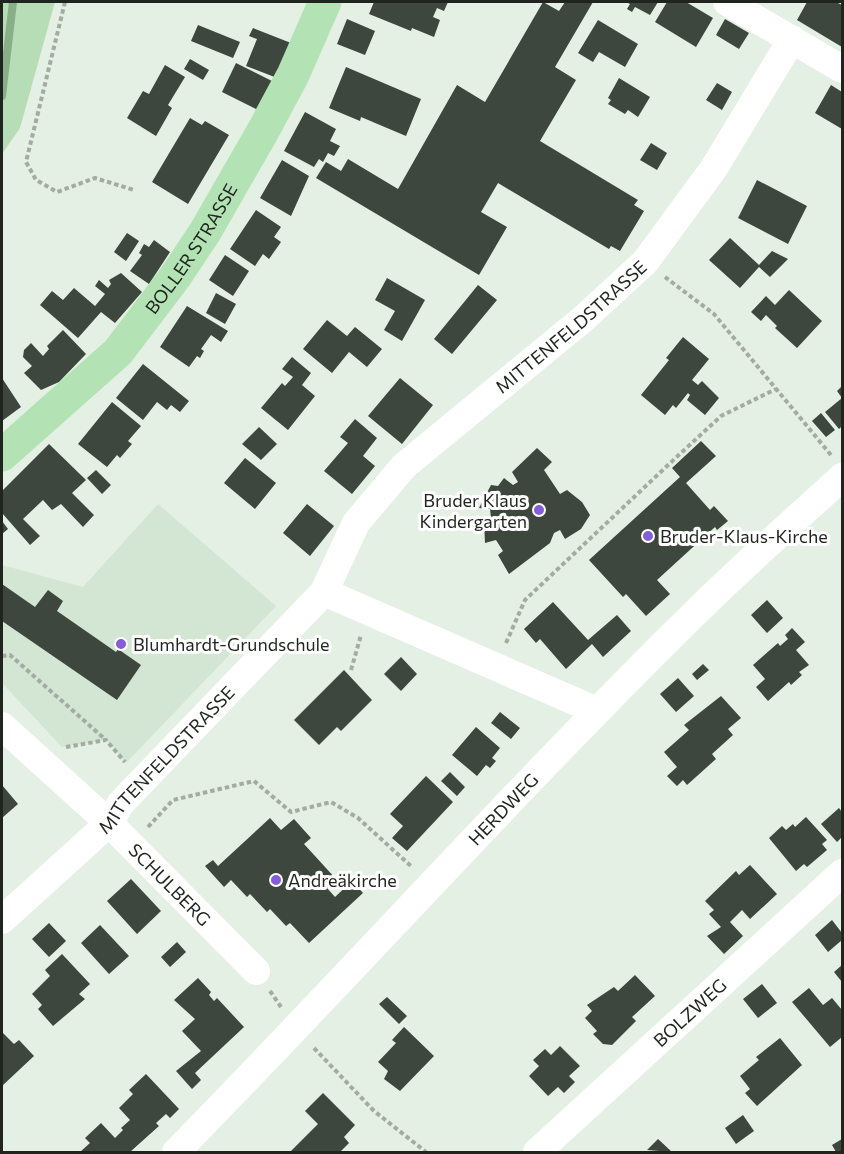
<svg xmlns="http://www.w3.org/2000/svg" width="844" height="1154" font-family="Commissioner,sans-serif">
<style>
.built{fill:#d3e5d3}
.green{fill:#b7ddb6}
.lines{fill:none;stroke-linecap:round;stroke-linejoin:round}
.stream{stroke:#88af87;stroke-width:8}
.building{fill:#3d473d}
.path{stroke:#a3aca2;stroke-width:4;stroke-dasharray:4.5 3;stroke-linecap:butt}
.minor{stroke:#fff;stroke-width:28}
.major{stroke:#b3e3b5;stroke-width:33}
.poi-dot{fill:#845ed8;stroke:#fff;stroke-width:2}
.labels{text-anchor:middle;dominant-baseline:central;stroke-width:6;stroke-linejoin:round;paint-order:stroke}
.street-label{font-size:18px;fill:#1f241f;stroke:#fff}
.poi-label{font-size:18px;fill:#1f241f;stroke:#fff;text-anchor:start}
</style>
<rect width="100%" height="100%" fill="#e4f0e3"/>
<path class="built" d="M158 504 276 606 126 763 106 740 62 747 2 683V565L83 587Z"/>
<path class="green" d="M2 2H55L20 128 2 154Z"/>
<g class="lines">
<path class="stream" d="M2 96 13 2"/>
</g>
<path class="building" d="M374 2H448L444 11 437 8 433 17 440 20 434 37 412 28 411 31 369 14Z
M543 2 559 11 565 2H593L555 67 576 80 540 141 638 200 634 205 644 211 620 251 611 246 609 249 498 183 481 212 507 227 479 275 316 178 326 162 341 171 348 159 398 189 457 85 485 102Z
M626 2H658L650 15 635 7 632 12 627 9 630 4Z
M667 2H686L713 18 696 47 655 22Z
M807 2H836L842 5V47L797 20Z
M347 19 375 31 365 55 337 44Z
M725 19 749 33 739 49 716 35Z
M598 20 638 44 625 67 599 52 593 62 578 53Z
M198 25 240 42 233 58 191 41Z
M253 28 291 43 277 78 246 66 257 39 249 36Z
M190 59 209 70 203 80 184 69Z
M236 63 274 82 260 111 222 92Z
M165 65 185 77 168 105 172 108 156 136 127 118 143 91 149 94Z
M346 67 421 99 406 136 361 117 360 121 329 108Z
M619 78 650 97 638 117 628 110 625 114 608 104 611 100 608 98Z
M717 83 732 92 722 110 706 100Z
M831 85 842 92V129L815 113Z
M305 112 336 129 330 141 340 146 334 156 328 153 323 162 319 159 314 167 284 151Z
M190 118 202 125 205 121 229 135 188 204 152 182Z
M651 143 667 153 657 170 640 160Z
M282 160 309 176 291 216 260 198Z
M757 180 807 206 788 244 738 218Z
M256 210 281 227 274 237 281 242 269 259 263 254 255 266 230 249Z
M127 233 139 241 126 261 114 252Z
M730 238 759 265 772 251 788 259 770 277 759 267 740 288 709 260Z
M154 240 170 252 149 284 130 271 142 255 139 253 144 244 149 247Z
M225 255 249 271 233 296 209 280Z
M121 273 142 292 115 323 101 312 78 338 40 305 52 291 63 300 74 288 95 306 105 294 95 286 99 280 108 288 111 284 109 280Z
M387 278 425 300 402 341 384 330 395 311 375 300Z
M478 285 497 300 452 354 434 339Z
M789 290 822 321 797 348 775 328 777 326 766 315 761 321 751 312 766 296 775 305Z
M216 293 236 304 225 324 206 313Z
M187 306 228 331 221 342 211 335 201 349 204 351 200 358 197 356 189 367 160 347Z
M327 320 347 336 355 327 382 349 367 367 349 352 332 373 303 349Z
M63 330 86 354 59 382 41 390 24 373 32 366 23 357 24 350 31 343 43 356 49 349 47 346Z
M683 337 709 359 692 380 698 385 702 381 719 398 705 415 687 400 690 395 688 393 676 408 673 405 665 415 641 395 669 360 666 358Z
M292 357 311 373 302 385 315 396 288 430 261 408 282 383 285 386 293 377 282 369Z
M143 364 189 401 180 412 171 405 167 410 157 402 143 420 116 398Z
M2 378 21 407 2 421Z
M400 378 433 405 402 444 368 416Z
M842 386V426L839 429 825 412 842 398 837 391Z
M112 402 141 426 128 441 132 444 120 458 117 455 107 467 78 444Z
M821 413 835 430 826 437 812 421Z
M355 419 377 438 363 456 375 466 352 494 324 471 348 443 340 437Z
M259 427 277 444 261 460 242 444Z
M701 441 716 456 686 483 710 510 714 506 728 521 717 530 715 527 657 580 670 594 646 616 626 594 623 597 589 560 680 477 672 468Z
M49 444 86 480 72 493 94 515 83 527 61 504 52 510 43 500 23 519 40 536 30 545 2 513V491Z
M537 448 552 462 544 470 560 494 567 490 582 502 590 515 581 529 565 539 560 530 554 533 550 543 509 574 498 555 503 551 496 540 485 543 484 521 491 518 490 509 479 508 491 485 498 486 504 478 513 485 518 482 512 472Z
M245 458 276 483 255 509 224 483Z
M96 470 111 485 102 494 87 478Z
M307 504 334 526 310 556 283 533Z
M2 521 8 529 2 534Z
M2 584 35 607 48 590 63 601 57 611 116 652 118 649 141 665 117 700 2 621Z
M767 600 783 618 767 633 751 615Z
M553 602 588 640 617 615 631 631 603 657 592 644 566 669 540 639 536 643 524 629Z
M792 628 805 642 796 650 809 665 799 672 802 675 791 685 789 682 768 701 756 687 765 679 753 665 778 643 780 646 788 639 785 635Z
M401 657 417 674 401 691 384 674Z
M703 664 709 670 697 680 692 674Z
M344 670 372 700 341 731 337 727 319 745 294 720Z
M678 678 694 696 676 712 660 694Z
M721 696 741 718 728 729 733 735 712 754 716 759 687 785 683 780 677 786 667 776 677 767 664 752 689 730 684 725Z
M500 712 520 728 511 739 491 723Z
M476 727 500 748 492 758 496 761 490 768 486 765 477 776 452 755Z
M450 772 465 787 457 796 441 781Z
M426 776 453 802 407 851 392 838 403 826 390 814Z
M2 785 18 804 2 818Z
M839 808 842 812V837L837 842 821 824Z
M806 817 827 840 822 844 827 850 807 867 804 864 796 871 769 838 782 826 786 830 793 824 795 827Z
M270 818 281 830 294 819 311 838 304 844 336 879 327 888 335 897 352 881 363 893 309 943 290 923 286 926 270 909 267 912 250 894 247 897 231 880 224 887 205 866 213 860 218 866Z
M750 865 777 894 750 919 742 910 730 922 743 936 724 954 707 936 721 927 709 914 714 910 705 901 736 871 739 875Z
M131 879 161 911 137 934 107 901Z
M832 920 842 933V940L828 952 815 935Z
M49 923 66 941 49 957 32 939Z
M100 925 129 956 109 974 81 943Z
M177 942 186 952 170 967 161 957Z
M62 954 90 984 79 994 85 999 53 1026 38 1009 42 1005 32 994 50 976 45 970Z
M842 965V982L834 972Z
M635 975 655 996 632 1017 636 1021 612 1045 603 1044 593 1034 597 1031 585 1018 592 1011 587 1005 614 987 618 991Z
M198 978 211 992 209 995 214 1001 217 998 244 1027 195 1073 201 1080 192 1089 176 1071 201 1051 182 1031 195 1019 174 1000Z
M762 984 777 1003 758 1018 743 999Z
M809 988 823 1005 832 998 842 1010V1037L830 1047 792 1002Z
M387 997 407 1016 399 1024 379 1004Z
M404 1027 434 1056 400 1091 384 1079 388 1071 378 1062 396 1043 392 1040Z
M3 1033 14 1044 19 1040 34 1056 2 1086Z
M780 1038 802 1065 757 1106 745 1093 750 1089 740 1076 759 1060 756 1057Z
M560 1046 580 1066 569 1076 575 1082 564 1093 558 1087 548 1096 529 1076 539 1066 533 1060 545 1049 551 1055Z
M146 1074 179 1109 170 1118 166 1114 156 1123 159 1126 130 1152H80L90 1143 85 1138 101 1123 115 1138 123 1130 121 1128 130 1120 119 1108 133 1094 129 1090Z
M323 1093 355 1125 344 1137 349 1143 340 1152H290L318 1124 305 1111Z
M743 1115 754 1131 736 1144 725 1128Z
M658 1139 672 1152 647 1150Z
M842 1139V1152H836L832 1145Z"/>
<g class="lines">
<path class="path" d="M65 2 26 162 36 180 57 192 95 178 134 190
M665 277 714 314 831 455
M506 643 525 600 667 466 721 416 776 389
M2 656 10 655 106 740
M351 670 361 635
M66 747 106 740 125 762
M148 827 173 800 254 781 291 812 331 802 358 818 412 867
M270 991 281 1007
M314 1048 374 1111 426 1152"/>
<g class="minor">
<path d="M727 2 842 69"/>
<path id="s1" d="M324 592 356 523 404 466 583 319 645 262 714 168 792 39"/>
<path id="s2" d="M2 726 109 823 256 971"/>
<path id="s3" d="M2 920 109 823 121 803 324 592 597 711"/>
<path id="s4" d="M176 1152C350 975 515 790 692 616 740 568 792 523 842 477"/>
<path id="s5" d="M537 1152 842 873"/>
</g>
<path class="major" id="s6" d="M2 455 118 352 175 277 205 232 263 131 293 75 325 2"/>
</g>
<g class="poi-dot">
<circle cx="539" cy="510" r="6"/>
<circle cx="648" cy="536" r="6"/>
<circle cx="121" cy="644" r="6"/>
<circle cx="276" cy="880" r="6"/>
</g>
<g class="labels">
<g class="street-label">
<text stroke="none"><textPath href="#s6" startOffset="282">BOLLER STRASSE</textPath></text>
<text stroke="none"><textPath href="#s1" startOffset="368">MITTENFELDSTRASSE</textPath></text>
<text stroke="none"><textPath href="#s3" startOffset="230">MITTENFELDSTRASSE</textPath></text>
<text stroke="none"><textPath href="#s4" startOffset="474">HERDWEG</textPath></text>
<text stroke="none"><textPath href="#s2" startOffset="231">SCHULBERG</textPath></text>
<text stroke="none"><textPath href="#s5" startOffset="207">BOLZWEG</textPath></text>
</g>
<g class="poi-label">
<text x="527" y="500" text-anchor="end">Bruder Klaus<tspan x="527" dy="21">Kindergarten</tspan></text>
<text x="660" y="536">Bruder-Klaus-Kirche</text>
<text x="133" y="644">Blumhardt-Grundschule</text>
<text x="288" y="880">Andreäkirche</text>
</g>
</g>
<rect width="844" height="1154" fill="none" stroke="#1f241f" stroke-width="6"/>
</svg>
